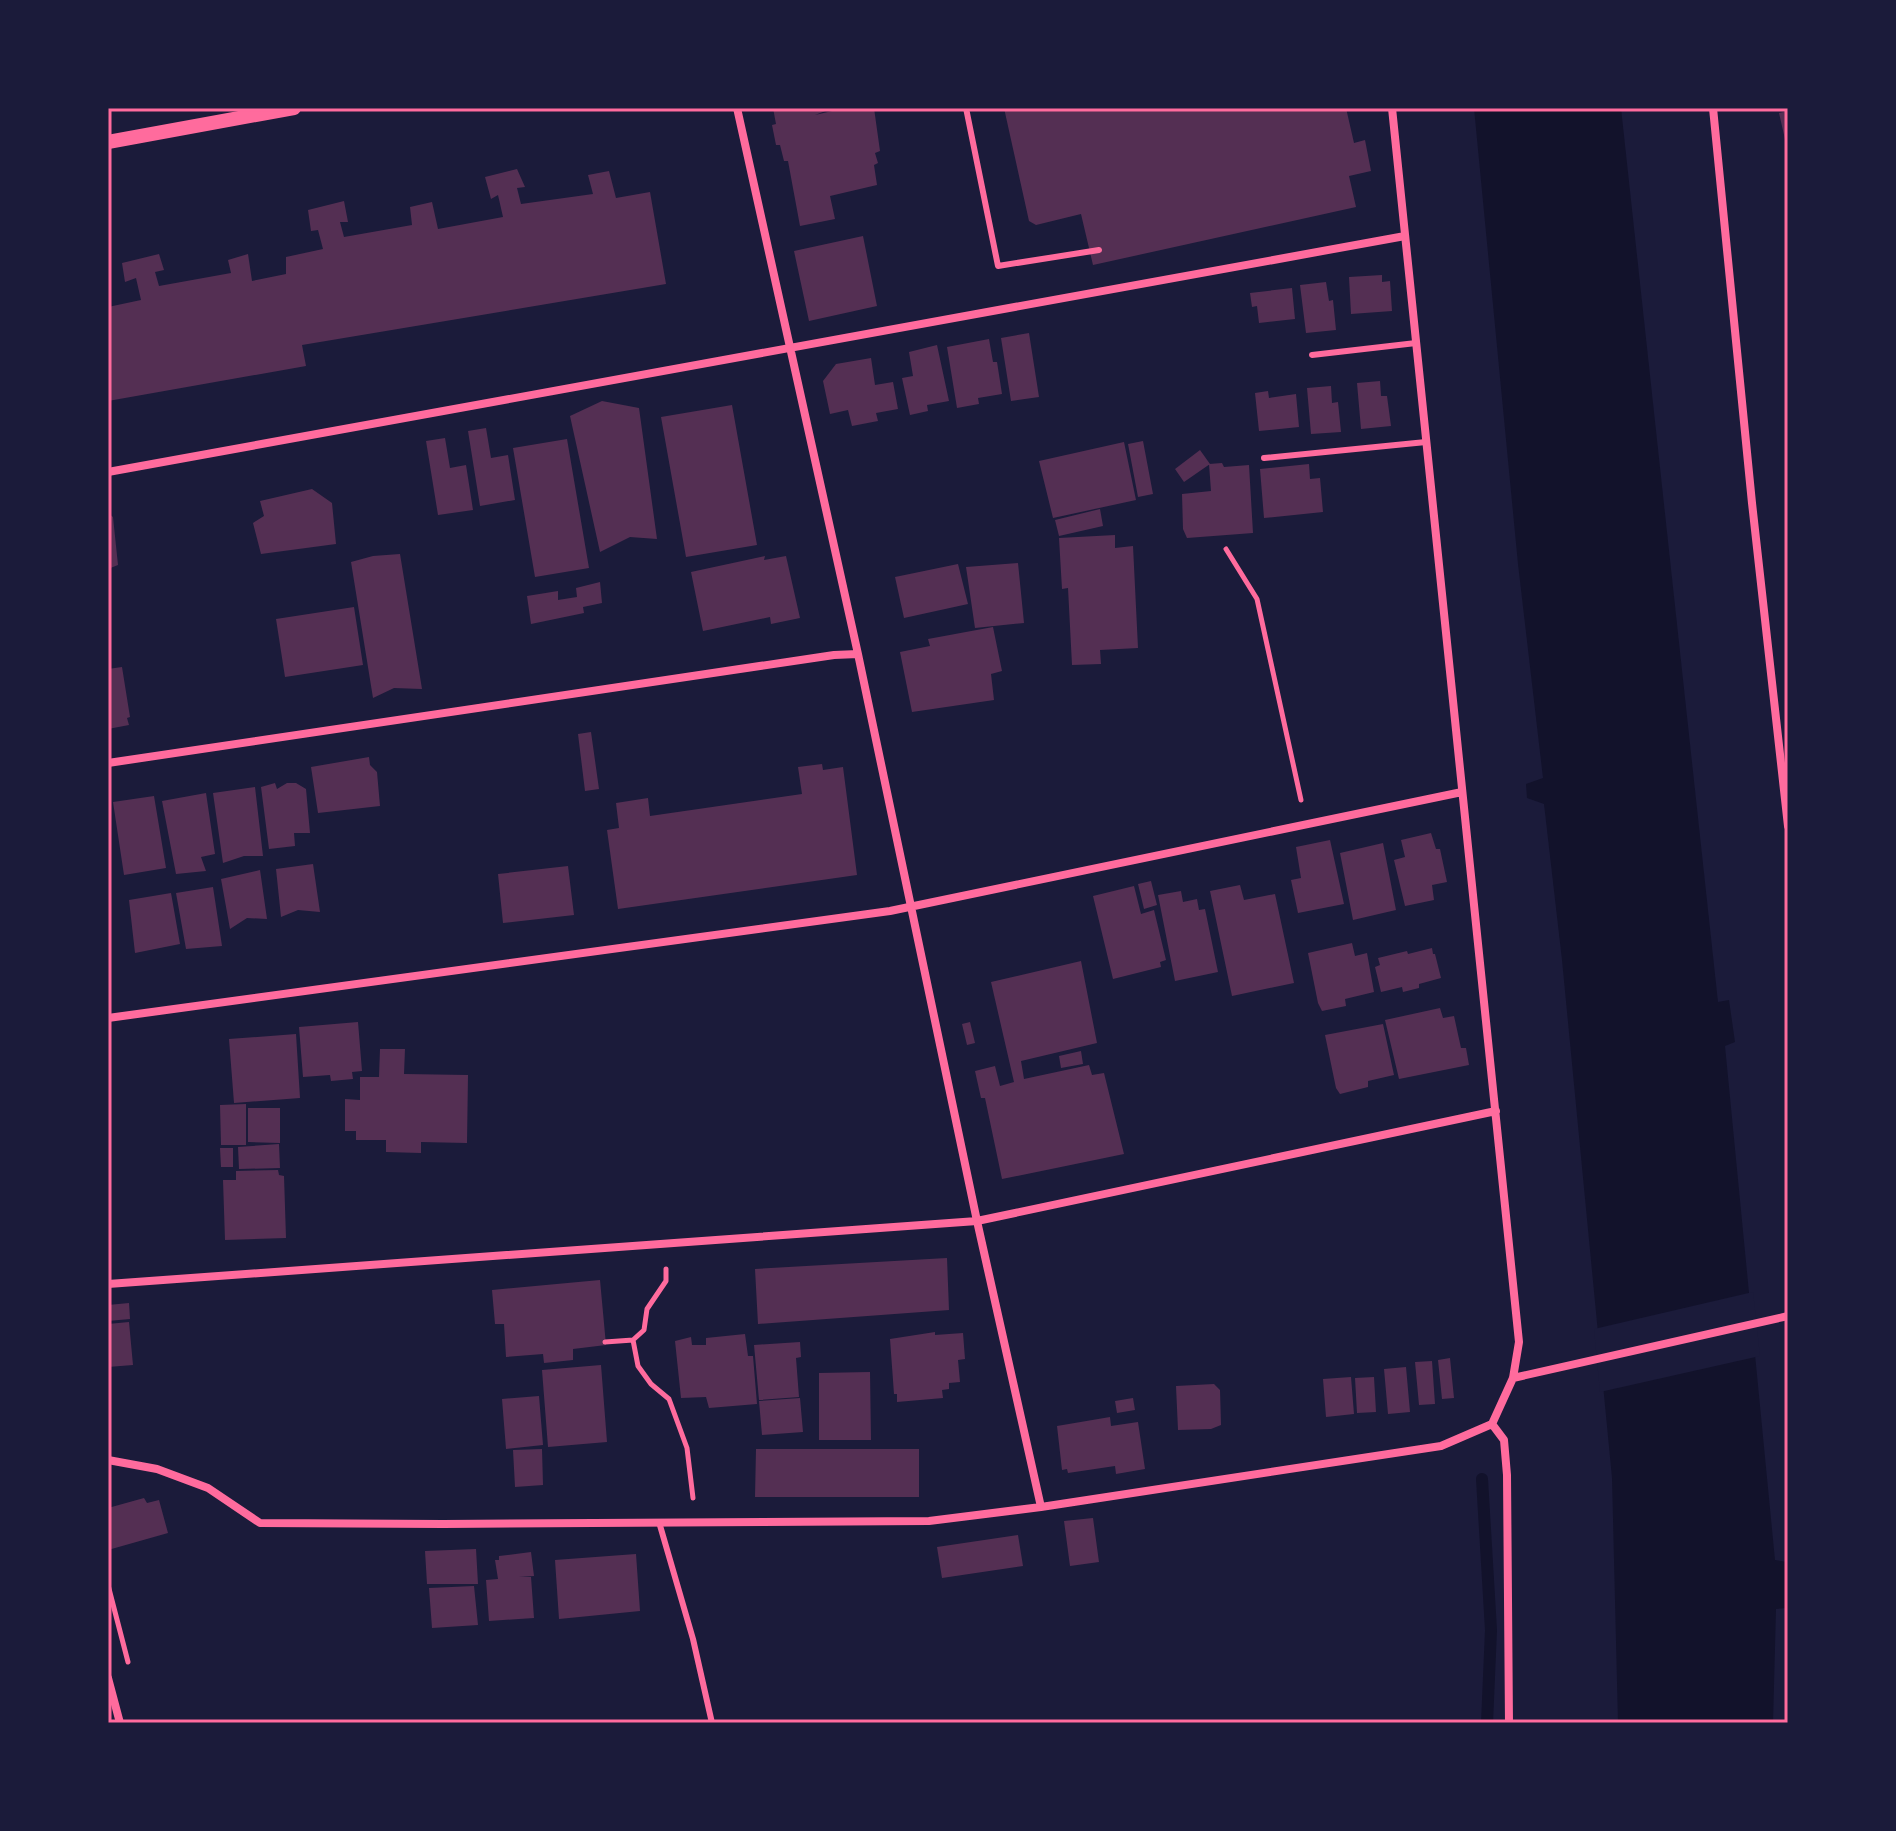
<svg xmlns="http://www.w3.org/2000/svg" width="1896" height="1831" font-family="'Sofia Sans Condensed',sans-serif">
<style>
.water{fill:#12122b}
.pier{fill:#1b1b3a}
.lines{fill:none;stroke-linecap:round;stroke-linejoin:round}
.stream{stroke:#12122b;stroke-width:12}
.building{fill:#542f53}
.path{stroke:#ff6b9d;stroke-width:5}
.service{stroke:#ff6b9d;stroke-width:6}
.minor{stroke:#ff6b9d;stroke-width:8}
.tertiary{stroke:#ff6b9d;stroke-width:14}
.neatline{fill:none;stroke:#ff6b9d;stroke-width:3}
</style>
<rect width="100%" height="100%" fill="#1b1b3a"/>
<path class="water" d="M1474 108H1621L1718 1002 1729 1000 1735 1042 1725 1046 1775 1560 1787 1562V1608L1776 1609 1773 1723H1618L1612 1478 1562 960 1544 804 1527 798 1526 784 1543 778 1518 564Z"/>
<path class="pier" d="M1753 1292 1760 1356 1600 1392 1594 1329Z"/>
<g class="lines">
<path class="stream" d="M1482 1479 1491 1630 1487 1723"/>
</g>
<path class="building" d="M773 108H833L815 115 845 108H874L880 151 875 153 878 163 874 165 877 185 830 196 835 219 800 226 788 161H784L780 145H776L772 125 776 124Z
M1004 108H1346L1354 143 1365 140 1371 171 1349 176 1356 207 1093 265 1081 214 1036 225 1029 221Z
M1788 111V148H1787L1779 113Z
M517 169 525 187 517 188 521 204 593 194 588 175 609 171 616 198 650 192 666 284 302 345 306 366 108 401V307L141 300 136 278 125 282 122 263 159 254 164 270 155 272 159 286 231 273 228 260 248 254 252 281 286 274V257L323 249 318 230 311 231 308 210 344 201 348 222H340L344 237 412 225 410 207 432 202 438 229 503 217 498 195 491 199 485 177Z
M863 236 877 306 809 321 794 251Z
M1382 275V282L1390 281 1392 311 1351 314 1349 277Z
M1326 282 1329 301 1333 300 1336 330 1306 333 1300 285Z
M1292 288 1295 319 1259 323 1257 306 1252 307 1250 293Z
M1029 333 1039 397 1011 401 1001 338Z
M989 339 993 362H997L1002 394 978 398 979 404 957 408 947 347Z
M937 345 949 401 927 405 928 411 910 415 902 378 913 376 909 352Z
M871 358 875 385 893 382 898 409 876 413 878 421 852 426 848 410 830 414 823 381 836 364Z
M1380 381 1381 396H1387L1391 426 1361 429 1357 383Z
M1331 386 1332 403 1338 402 1341 432 1311 434 1307 388Z
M1268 391 1269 398 1296 394 1299 427 1259 431 1255 393Z
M602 401 639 408 657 539 630 537 600 552 570 416Z
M732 405 757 545 686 557 661 417Z
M486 428 491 458 508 455 515 500 480 506 468 431Z
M445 438 450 468 466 465 473 510 438 515 426 441Z
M567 439 589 568 535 577 513 448Z
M1143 441 1153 494 1138 497 1128 444Z
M1124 442 1136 500 1053 518 1039 461Z
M1200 450 1210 464 1184 482 1175 469Z
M1222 463 1224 467 1249 465 1253 533 1187 538 1183 529 1182 494 1211 491 1209 464Z
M1309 464 1310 479 1320 478 1323 512 1264 518 1260 469Z
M312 489 332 503 336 544 261 554 253 523 264 516 260 501Z
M1100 509 1103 526 1059 536 1055 520Z
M108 513 113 517 118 565 108 569Z
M1115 535V548L1133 546 1138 648 1100 650 1101 664 1072 665 1068 588 1062 589 1059 538Z
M400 554 422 689 394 688 373 698 351 562 373 556Z
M765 556 764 560 786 556 800 618 771 624 770 617 703 631 691 572Z
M1018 563 1024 623 975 628 966 567Z
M958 564 968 604 904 618 895 577Z
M600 582 602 603 583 607 584 613 531 624 527 596 558 591V600L577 597 576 588Z
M354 607 363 665 285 677 276 619Z
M993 627 1002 671 991 674 994 700 912 712 900 652 930 646 928 639Z
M122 667 130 717 127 718 129 725 108 729V669Z
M591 732 599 789 585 791 578 734Z
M369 757 370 765 377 772 380 806 318 813 311 767Z
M822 764 823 770 843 767 857 875 618 909 607 830 619 828 616 803 648 798 650 816 802 794 798 767Z
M275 783 277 789 287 783H296L306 789 310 833H294L295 846 269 849 261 787Z
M255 787 263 856H244L223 863 213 793Z
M206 793 215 854 201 857 206 871 176 874 162 801Z
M154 796 166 868 124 875 113 802Z
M1431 833 1436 849H1440L1447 882 1432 885 1434 900 1405 906 1394 860 1405 857 1401 840Z
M1330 840 1344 904 1298 913 1291 880 1301 878 1296 847Z
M1383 843 1396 910 1353 920 1340 853Z
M313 864 320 912 298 910 281 917 276 869Z
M568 866 574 915 503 923 498 874Z
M260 870 267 919 247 918 230 929 221 879Z
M1151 881 1157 905 1144 909 1138 884Z
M1240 885 1244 900 1275 894 1294 983 1232 996 1210 891Z
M1134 886 1141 914 1154 910 1166 960 1160 962 1161 967 1113 979 1093 896Z
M213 887 222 946 186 949 176 893Z
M1181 891 1183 902 1197 899 1199 910 1205 909 1218 972 1175 981 1158 895Z
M171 893 180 944 135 953 129 900Z
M1352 943 1355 956 1367 953 1374 992 1345 999 1346 1006 1322 1011 1318 1003 1308 953Z
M1432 948 1433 954H1435L1441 978 1419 984V988L1403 992 1402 987 1381 992 1375 967 1380 965 1378 958 1407 951 1408 954Z
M1081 961 1097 1043 1021 1061 1024 1079 1089 1065 1092 1075 1104 1073 1124 1154 1002 1179 985 1098H981L975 1071 995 1066 1000 1086 1014 1082 991 982Z
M1440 1008 1443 1018 1454 1016 1461 1048H1466L1469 1065 1399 1079 1385 1020Z
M358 1022 362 1071 352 1072 353 1079 331 1081 330 1075 303 1077 299 1027Z
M970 1022 975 1043 967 1045 962 1024Z
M1383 1024 1394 1075 1368 1081V1087L1340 1094 1336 1088 1325 1035Z
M296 1034 300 1098 234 1103 229 1039Z
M380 1049H405L404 1074 468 1075 467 1143 421 1142V1153L386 1152V1140H356V1131H345V1099L360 1100V1077H379Z
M1081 1051 1083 1064 1061 1068 1059 1056Z
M246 1104V1145H221L220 1105Z
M248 1108H280V1143L248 1142Z
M279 1144 280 1168 239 1169 238 1147Z
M220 1148H233V1167H221Z
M278 1170 279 1175 284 1176 286 1238 225 1240 223 1180H236V1171Z
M947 1258 949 1310 758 1324 755 1269Z
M600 1280 606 1345 573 1349V1360L544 1363 543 1354 506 1357 504 1324H495L492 1290Z
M129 1303 130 1319 108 1321V1305Z
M129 1322 133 1365 108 1367V1324Z
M935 1332V1335L963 1333 965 1359 958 1360 960 1382 949 1383V1389L942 1390 943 1398 897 1402V1394H894L890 1339Z
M745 1334 748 1356H753L757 1404 709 1408 706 1397 681 1398 675 1341 691 1337 692 1345H706V1338Z
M800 1342 801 1357 796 1358 799 1397 759 1400 754 1345Z
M1450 1358 1454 1398 1442 1399 1438 1360Z
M1432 1361 1435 1404 1419 1405 1415 1362Z
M601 1365 607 1442 548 1447 542 1370Z
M1406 1367 1410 1412 1388 1414 1384 1369Z
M870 1372 871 1440H819V1373Z
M1351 1377 1354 1414 1326 1417 1323 1379Z
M1374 1377 1376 1412 1357 1413 1355 1378Z
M1214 1384 1220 1390 1221 1425 1211 1429 1178 1430 1176 1386Z
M539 1396 543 1445 506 1449 502 1399Z
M800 1398 803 1432 762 1435 759 1401Z
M1133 1398 1135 1410 1117 1413 1115 1401Z
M1110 1417 1111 1426 1138 1422 1145 1469 1116 1474 1115 1466 1068 1473 1067 1469 1062 1470 1057 1426Z
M542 1449 543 1485 515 1487 513 1450Z
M756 1449H919V1497H755Z
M144 1498 147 1503 159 1500 168 1533 108 1550V1508Z
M1093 1518 1099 1562 1070 1566 1064 1521Z
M1018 1535 1023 1566 942 1578 937 1547Z
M476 1549 478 1584H427L425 1551Z
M531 1552 534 1576 519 1577H531L534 1618 489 1621 486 1580 498 1579 495 1560H499V1556Z
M636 1554 640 1611 559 1619 555 1560Z
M474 1586 478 1625 432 1628 429 1588Z"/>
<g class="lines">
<path class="path" d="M1226 549 1257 599 1301 800
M633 1340 638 1366 651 1384 669 1399 687 1448 693 1498
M605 1342 633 1340 644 1330 647 1309 666 1281V1269
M108 1585 128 1662"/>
<path class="service" d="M966 108 998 266 1099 250
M1312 355 1416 343
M1264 458 1426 442
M659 1522 693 1639 712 1723"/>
<path class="minor" d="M737 108 858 654 977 1221 1041 1507
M1392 108 1519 1342 1513 1378 1492 1424 1504 1440 1507 1475 1509 1723
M1713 108 1752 503 1788 826
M108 472 1405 236
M108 763 834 655 858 654
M108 1018 890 911 1462 792
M108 1284 977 1221 1496 1111
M1513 1378 1788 1316
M108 1460 157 1469 208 1488 260 1523 443 1524 929 1521 1041 1507 1441 1446 1492 1424
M108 1678 120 1723"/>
<path class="tertiary" d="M108 142 294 108"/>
</g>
<rect width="1896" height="1831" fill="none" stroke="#1b1b3a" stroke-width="220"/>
<rect x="110" y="110" width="1676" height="1611" class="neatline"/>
</svg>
